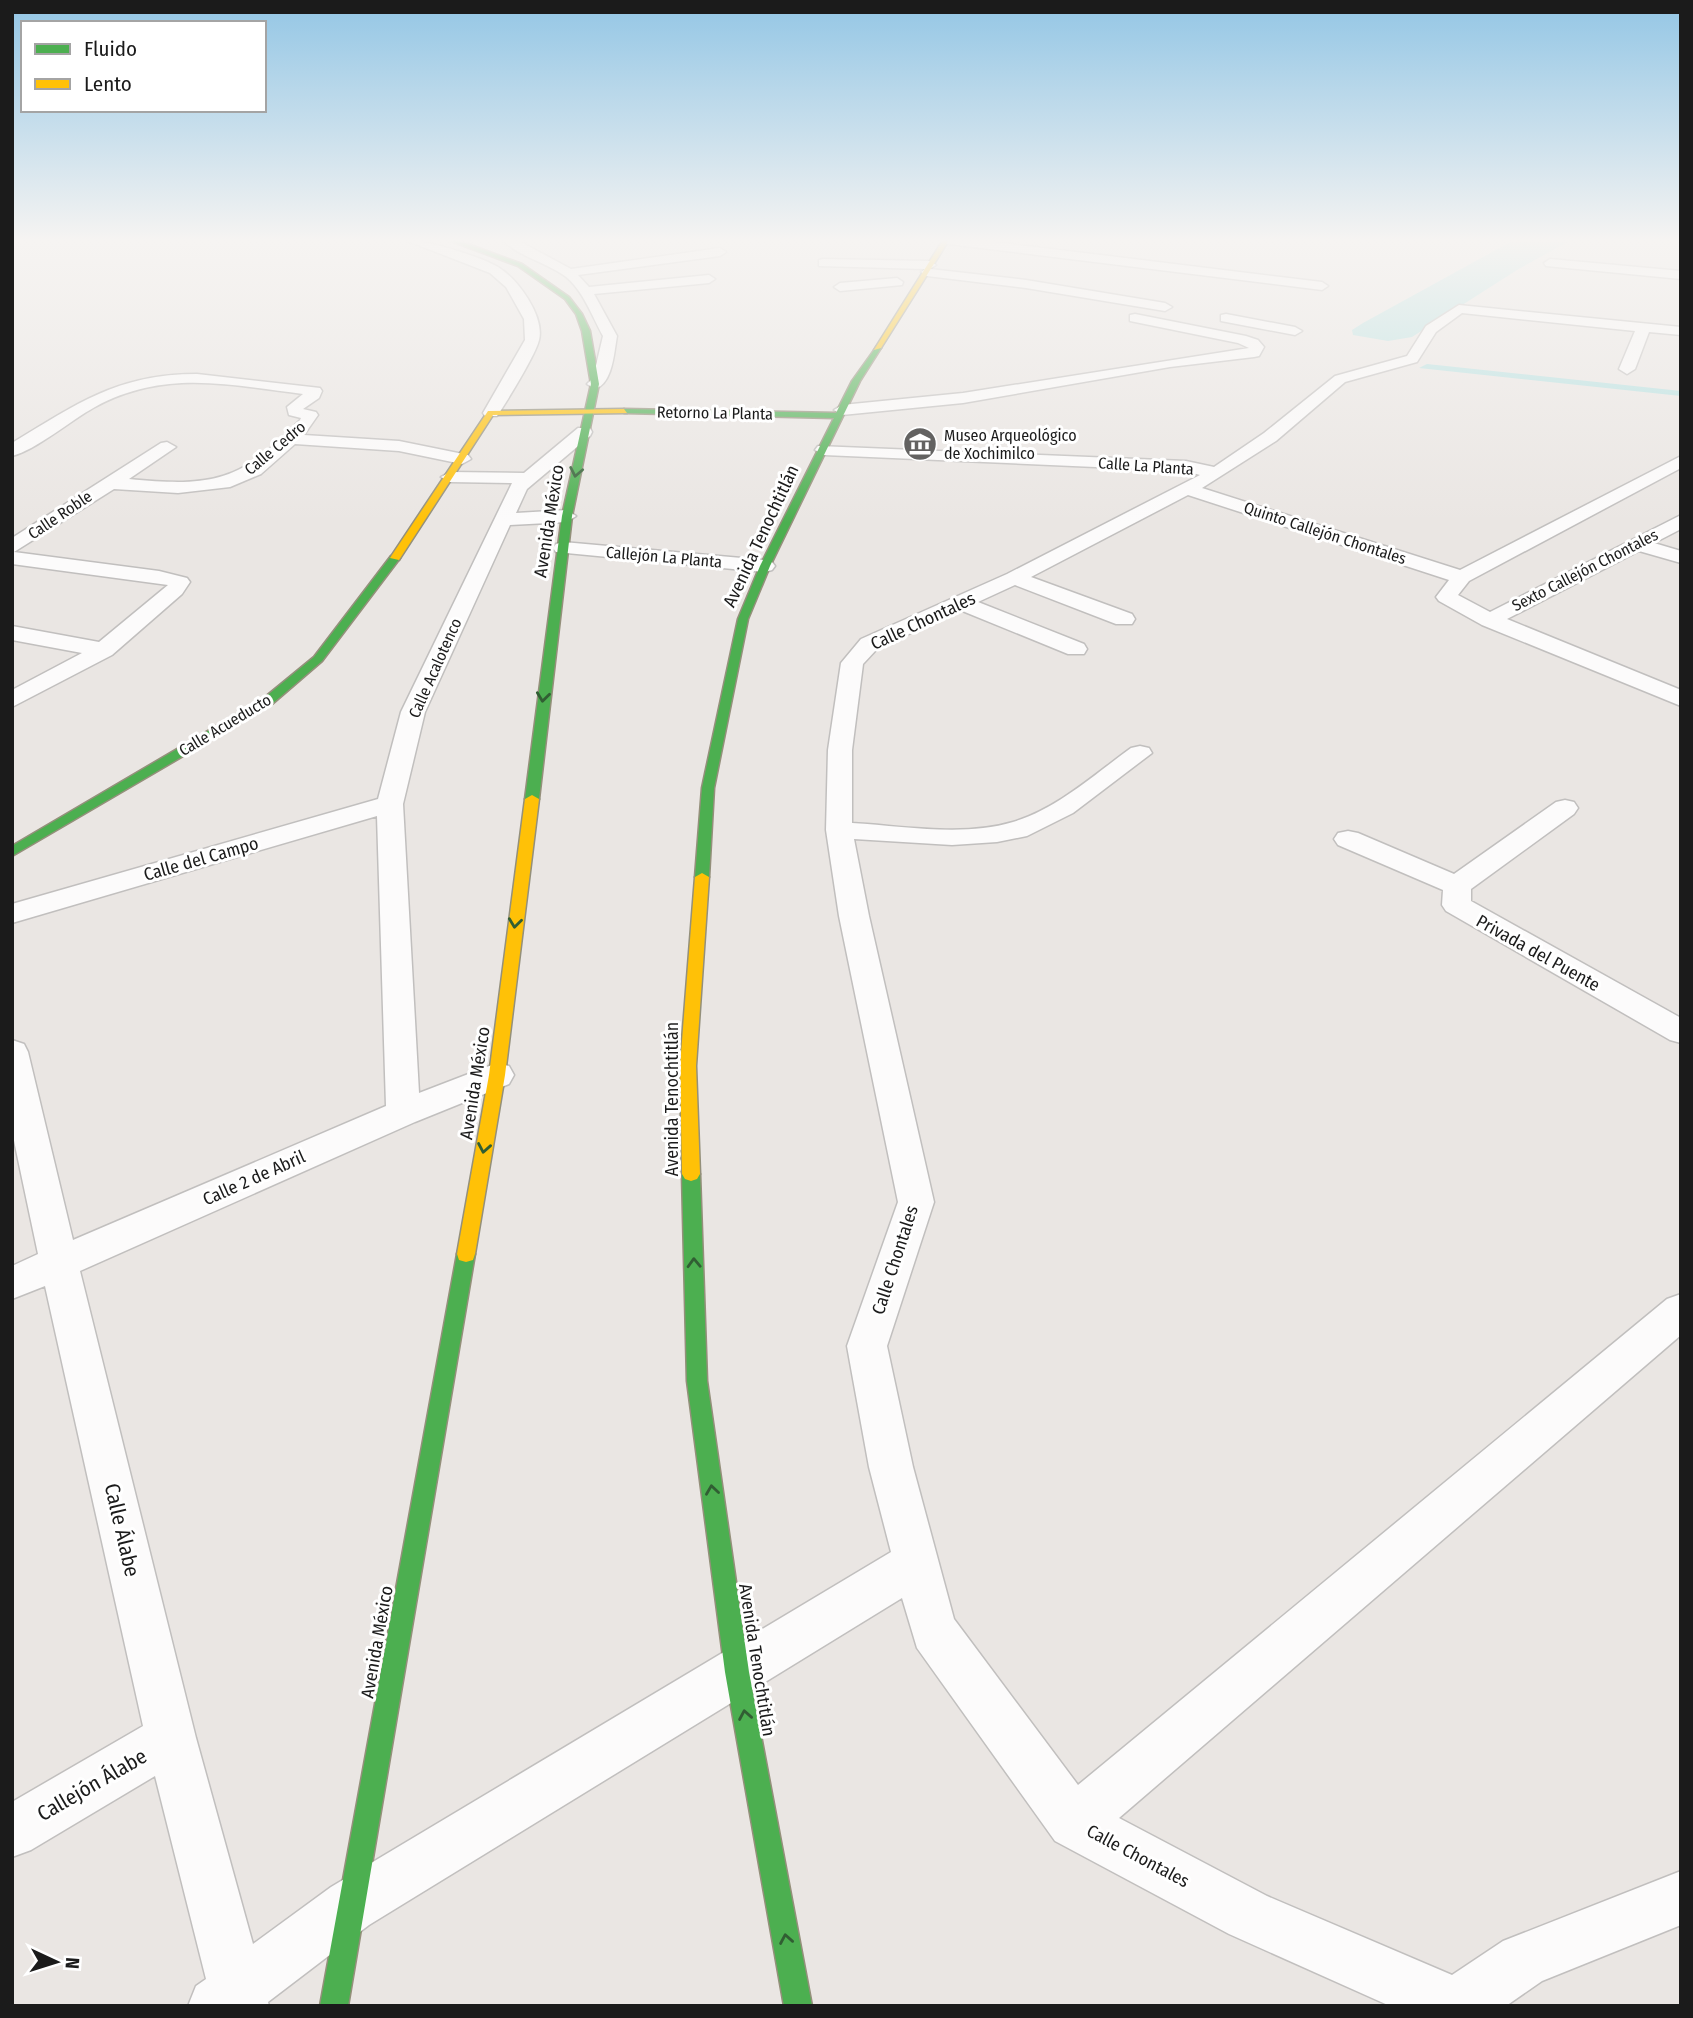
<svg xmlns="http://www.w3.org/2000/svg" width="1693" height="2018" font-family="'Fira Sans Condensed',sans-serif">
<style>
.water{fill:#b4e0e0}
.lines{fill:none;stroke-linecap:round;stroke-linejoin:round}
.street-casing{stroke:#c1bfbe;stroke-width:3}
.fast-casing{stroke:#94907b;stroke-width:3}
.slow-casing{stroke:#94907b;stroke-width:3}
.street{fill:#fcfbfb;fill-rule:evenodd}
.fast{fill:#4caf50;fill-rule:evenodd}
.slow{fill:#ffc107;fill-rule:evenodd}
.oneway{stroke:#315e33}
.labels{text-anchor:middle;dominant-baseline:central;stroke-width:6;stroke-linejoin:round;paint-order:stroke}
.far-street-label{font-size:16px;fill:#1b1b1b;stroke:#fff}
.far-poi-label{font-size:16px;fill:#1b1b1b;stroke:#fff;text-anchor:start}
.street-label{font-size:18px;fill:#1b1b1b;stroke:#fff}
.near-street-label{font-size:21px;fill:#1b1b1b;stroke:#fff}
</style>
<rect width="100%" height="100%" fill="#eae6e3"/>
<path class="water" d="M1514 240H1571L1517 270 1412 337 1388 341 1353 335 1352 330 1363 323Z
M1427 364 1681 391V396L1419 368Z"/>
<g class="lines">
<g class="street-casing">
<path id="street" d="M405 240C427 240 479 256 498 267 518 279 545 317 539 340 536 354 506 403 497 416H485L483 413 525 340 524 319 506 287 490 273Z
M502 240H517L571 269 720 248 726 252 720 256 578 275 589 287 709 275 715 279 709 283 594 294 617 336C614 352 613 383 595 389L587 384 593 378 603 336C592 316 583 290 565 276 545 262 520 257 502 240Z
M942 240H978L1322 282 1328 286 1322 290 948 244Z
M823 259 930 261 936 265 930 269 1026 280 1165 303 1172 307 1165 311 1026 288 927 276 921 272 925 269 819 266V260Z
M1550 259 1681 271V279L1546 266 1544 263Z
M897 278 903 282 902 285 840 291 834 287 840 283Z
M1459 305 1681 327V335L1649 332 1635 369 1627 374 1619 369 1635 331 1462 313 1436 332 1417 362 1345 382 1276 441 1202 488 1460 570 1681 456V468L1469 581 1458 595 1490 612 1681 515V529L1654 543 1681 551V563L1639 551 1507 619 1681 690V706L1482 625 1439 601 1436 597 1449 580 1188 495 1031 577 1132 614 1135 619 1132 624H1116L1015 585 978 602 1084 644 1087 649 1084 654H1068L960 610 877 649 863 664 852 750V823C904 826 963 837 1013 822 1057 809 1095 774 1131 748L1140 746 1149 748 1152 753 1073 813 1027 836 997 842 952 845 854 839 869 916 934 1202 887 1346 913 1467 954 1619 1078 1785 1667 1299 1681 1294V1335L1119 1818 1267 1896 1452 1975 1503 1941 1681 1871V1925L1542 1981 1506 2006H1390L1229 1934 1055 1841 917 1648 902 1598 369 1925 268 2002 269 2006H188L196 1986 206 1979 155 1776 31 1850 12 1857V1802L143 1726 45 1286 12 1299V1266L38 1254 12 1131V1040L24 1044 28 1052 73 1240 386 1106 377 816 12 923V904L378 799 401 712 512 483 450 482 441 477 450 472 524 473 578 428H590L592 432 590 436 527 489 516 513 567 510 576 516 567 522 510 525 425 712 403 804 419 1093 497 1063 509 1066 514 1075 509 1084 415 1122 80 1271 196 1738 253 1944 331 1887 891 1552 869 1467 847 1346 898 1202 839 916 826 830 828 750 841 663 861 639 1007 574 1200 475 1186 471 824 455 815 450 818 446 1186 461 1214 467 1264 433 1335 376 1407 356 1426 326Z
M1135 314 1246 336 1258 340 1264 347 1259 356 1254 357 1170 367 963 403 842 415 834 410 842 405 963 393 1249 348 1238 343 1130 321V315Z
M1226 314 1295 327 1302 331 1295 335 1221 321V315Z
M197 374 320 388 322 391 319 398 303 409 316 412 318 415 304 435 399 441 468 455 471 459 462 464 399 451 295 444 261 474 230 487 178 493 114 489 14 552 159 571 187 578 190 582 182 594 112 655 12 707V690L82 653 12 640V626L99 642 168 585 12 564V538L161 443 167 442 176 447 129 479C213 487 240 482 300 420L301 418 289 415 287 407 303 394C228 385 165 369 95 407 71 420 36 450 12 456V443C77 404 117 374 197 374Z
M563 542 765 560 772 562 775 566 772 570 765 572 556 552 553 548 556 544Z
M1565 800 1574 802 1578 808 1574 814 1471 889V901L1681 1018V1043L1670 1040 1446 911 1442 905 1443 890 1338 845 1334 839 1338 833 1348 831 1358 833 1454 874 1556 802Z"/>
</g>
<g class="fast-casing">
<path id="fast" d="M448 240H457L522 264 569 297 582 314 590 331 599 384 572 516 539 799 532 803 525 799 562 516 591 384 582 331 576 314 565 299 518 266Z
M877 346 881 348 860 381 770 566 748 619 714 788 709 877 707 880H697L695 877 702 788 738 619 760 566 834 418 624 413 620 411 624 409 836 413 852 381Z
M391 556 400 558 322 661 272 704 12 856V846L264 698 314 657Z
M691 1167 697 1169 700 1174 707 1381 749 1672 812 2006H784L725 1672 687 1381 682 1174 685 1169Z
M466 1246 473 1248 475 1254 348 2006H320L457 1254 459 1248Z"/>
</g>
<g class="slow-casing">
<path id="slow" d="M943 240H949L881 348 874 350Z
M624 409 627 413 493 415 399 560 390 558 488 411Z
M532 795 539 799 505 1075 475 1254 473 1260 466 1262 459 1260 457 1254 489 1075 525 799Z
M702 873 709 877 696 1066 700 1174 697 1179 691 1181 685 1179 682 1174 680 1066 695 877Z"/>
</g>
<use href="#street" class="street"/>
<use href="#fast" class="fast"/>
<use href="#slow" class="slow"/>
</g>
<defs><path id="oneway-chevron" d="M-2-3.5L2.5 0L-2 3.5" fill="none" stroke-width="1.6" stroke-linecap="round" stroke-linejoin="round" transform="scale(1.75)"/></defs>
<g class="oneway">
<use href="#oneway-chevron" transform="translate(576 472) rotate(101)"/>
<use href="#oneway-chevron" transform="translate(543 697) rotate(97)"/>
<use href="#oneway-chevron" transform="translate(515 923) rotate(97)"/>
<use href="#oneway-chevron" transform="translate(484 1148) rotate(100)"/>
<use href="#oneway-chevron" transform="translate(694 1263) rotate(-92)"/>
<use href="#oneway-chevron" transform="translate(712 1490) rotate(-98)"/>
<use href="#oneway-chevron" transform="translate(745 1715) rotate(-100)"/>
<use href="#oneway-chevron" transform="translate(786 1939) rotate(-100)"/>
</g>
<linearGradient id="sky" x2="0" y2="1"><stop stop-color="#93c6e5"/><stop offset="0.46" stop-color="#f6f4f2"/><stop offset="1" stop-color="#f6f4f2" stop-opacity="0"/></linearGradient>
<rect width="1693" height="523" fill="url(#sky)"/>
<defs>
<g id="museum-disc" transform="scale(1.75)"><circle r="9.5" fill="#636261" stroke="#fff"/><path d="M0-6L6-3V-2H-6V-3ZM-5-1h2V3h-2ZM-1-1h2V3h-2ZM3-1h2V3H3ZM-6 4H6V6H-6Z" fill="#fff"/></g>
</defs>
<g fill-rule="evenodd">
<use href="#museum-disc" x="920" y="444"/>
</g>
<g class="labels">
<g class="far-street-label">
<text transform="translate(715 413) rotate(1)">Retorno La Planta</text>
<text transform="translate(275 448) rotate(-40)">Calle Cedro</text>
<text transform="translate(1146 466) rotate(4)">Calle La Planta</text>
<text transform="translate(60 515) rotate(-34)">Calle Roble</text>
<text transform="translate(1325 533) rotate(18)">Quinto Callejón Chontales</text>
<text transform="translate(664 557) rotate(5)">Callejón La Planta</text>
<text transform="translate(1585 570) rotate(-27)">Sexto Callejón Chontales</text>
<text transform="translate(435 668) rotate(-66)">Calle Acalotenco</text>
<text transform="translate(225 725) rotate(-31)">Calle Acueducto</text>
</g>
<g class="far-poi-label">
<text x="944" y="435">Museo Arqueológico<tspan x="944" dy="18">de Xochimilco</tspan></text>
</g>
<g class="street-label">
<text transform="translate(549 521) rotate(-81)">Avenida México</text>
<text transform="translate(761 536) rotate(-65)">Avenida Tenochtitlán</text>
<text transform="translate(923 621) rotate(-25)">Calle Chontales</text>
<text transform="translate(201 859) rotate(-16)">Calle del Campo</text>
<text transform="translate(1538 953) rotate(29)">Privada del Puente</text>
<text transform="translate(475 1083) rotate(-81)">Avenida México</text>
<text transform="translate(672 1099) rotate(-90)">Avenida Tenochtitlán</text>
<text transform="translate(254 1178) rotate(-24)">Calle 2 de Abril</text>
<text transform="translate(895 1260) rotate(-72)">Calle Chontales</text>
<text transform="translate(377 1642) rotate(-80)">Avenida México</text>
<text transform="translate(757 1660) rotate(81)">Avenida Tenochtitlán</text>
<text transform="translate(1138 1856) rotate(28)">Calle Chontales</text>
</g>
<g class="near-street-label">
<text transform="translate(122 1530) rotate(77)">Calle Álabe</text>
<text transform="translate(92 1785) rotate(-30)">Callejón Álabe</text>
</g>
</g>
<rect width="1693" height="2018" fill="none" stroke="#1b1b1b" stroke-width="28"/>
<rect x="21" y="21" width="245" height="91" fill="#ffffff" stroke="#a4a4a4" stroke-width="2"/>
<rect x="35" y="44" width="35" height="10" fill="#4caf50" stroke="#a4a4a4" stroke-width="2"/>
<text x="84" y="56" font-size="21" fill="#1b1b1b">Fluido</text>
<rect x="35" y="79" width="35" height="10" fill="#ffc107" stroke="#a4a4a4" stroke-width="2"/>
<text x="84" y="91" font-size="21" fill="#1b1b1b">Lento</text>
<g transform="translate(56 1962) rotate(94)" stroke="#ffffff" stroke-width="5" paint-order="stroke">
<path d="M0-5L12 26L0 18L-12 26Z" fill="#1b1b1b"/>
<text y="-10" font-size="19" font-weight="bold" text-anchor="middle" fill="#1b1b1b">N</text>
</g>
</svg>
